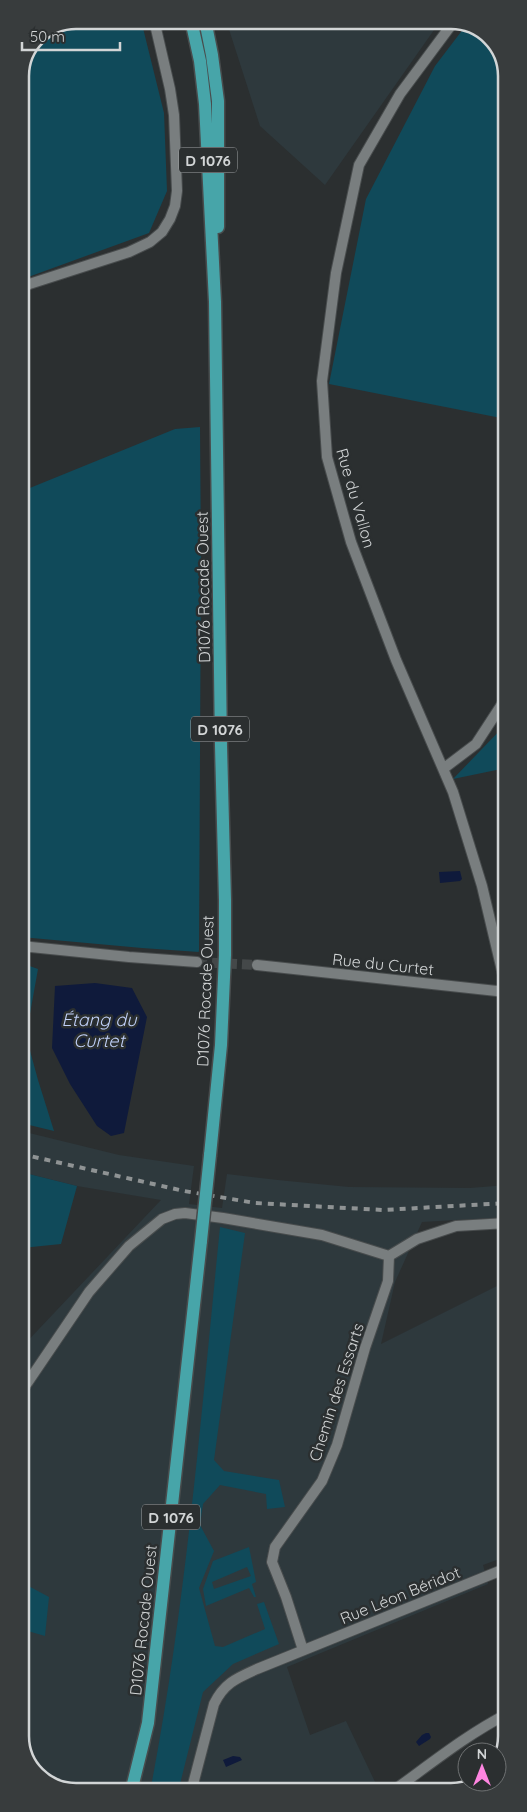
<svg xmlns="http://www.w3.org/2000/svg" width="527" height="1812" font-family="Quicksand,sans-serif">
<style>
.built{fill:#2e393d}
.green{fill:#104a5a;fill-rule:evenodd}
.water{fill:#0f1a3b}
.lines{fill:none;stroke-linecap:round;stroke-linejoin:round}
.minor-tunnel{stroke:#444849;stroke-width:10;stroke-dasharray:10 5;stroke-linecap:butt}
.minor-casing{stroke:#484c4d;stroke-width:12}
.tertiary-casing{stroke:#484c4d;stroke-width:12}
.primary-casing{stroke:#484c4d;stroke-width:15}
.minor{stroke:#797e7f;stroke-width:10}
.tertiary{stroke:#797e7f;stroke-width:10}
.primary{stroke:#47a5a9;stroke-width:12}
.rail{stroke:#8f9394;stroke-width:4;stroke-dasharray:6 6;stroke-linecap:butt}
.primary-bridge-casing{stroke:#484c4d;stroke-width:15;stroke-linecap:butt}
.primary-bridge{stroke:#47a5a9;stroke-width:12}
.labels{text-anchor:middle;dominant-baseline:central;stroke-width:5;stroke-linejoin:round;paint-order:stroke}
.shield{fill:#2b2f30;stroke:#a0a3a4;stroke-width:1}
.shield-label{font-size:15px;font-weight:bold;fill:#d2d5d6}
.street-label{font-size:16px;fill:#d2d5d6;stroke:#2b2f30}
.water-label{font-size:18px;font-style:italic;fill:#c0d0f8;stroke:#2b2f30}
.rim{fill:none;stroke:#d2d5d6;stroke-width:2.5}
</style>
<rect width="100%" height="100%" fill="#2b2f30"/>
<path class="built" d="M226 20H441L325 185 260 126Z
M21 1131 119 1155 194 1166 189 1204 222 1208 227 1174 278 1180 349 1187 470 1188 507 1185V1217L422 1222 395 1282 381 1344 507 1281V1556L483 1565 488 1584 287 1667 310 1735 346 1721 376 1784 382 1791 72 1792 39 1778 21 1747V1348L161 1200 77 1186 21 1172Z"/>
<path class="green" d="M76 20H141L164 113 167 191 149 233 20 280V75L37 36Z
M467 24 488 34 506 65V419L329 384 366 199 435 66Z
M200 427 201 560 199 952 142 948 21 937 20 492 175 429Z
M506 724V768L453 779Z
M21 963 38 969 26 1036 38 1080 54 1131 21 1123Z
M21 1172 77 1186 61 1244 22 1248 21 1272Z
M220 1227 245 1233 214 1460 224 1471 279 1480 285 1507 267 1509 266 1494 220 1485 203 1504 200 1525 214 1551 199 1588 215 1646 223 1647 265 1629 257 1604 264 1602 279 1644 233 1664 203 1692 178 1792H150C186 1606 201 1416 220 1227Z
M249 1547 256 1582 252 1584 256 1597H254L249 1588 206 1606 203 1589 213 1561ZM247 1567 251 1576 214 1589 212 1582Z
M21 1582 49 1597 45 1636 21 1629Z"/>
<path class="water" d="M460 871 462 879 460 881 440 883 439 872Z
M95 983 132 988 147 1017 124 1133 111 1136 97 1126 70 1084 52 1048 55 986Z
M426 1733H429L431 1737 430 1739 419 1746 416 1742 422 1735Z
M233 1756 240 1757 242 1760 226 1767 223 1760Z"/>
<g class="lines">
<path class="minor-tunnel" d="M197 962 257 965"/>
<g class="minor-casing">
<path id="minor" d="M455 20 400 94 359 165 336 273 322 381 327 457 351 542 396 660 453 792 482 886 504 979V991
M20 287 129 252 150 242 162 232 170 219 175 206 177 191 174 115 170 89 154 20
M443 769 476 744 506 698
M21 946 129 957 197 962
M257 965 506 992
M389 1256 417 1239 456 1226 507 1223
M21 1391 28 1382 89 1292 129 1246 162 1219 175 1214 185 1213 223 1218 322 1235 389 1256
M303 1650 286 1597 272 1562 275 1547 322 1481 337 1445 365 1348 388 1281 389 1256
M387 1791 397 1788C433 1762 468 1734 507 1714"/>
</g>
<g class="tertiary-casing">
<path id="tertiary" d="M191 1792 214 1704C224 1683 237 1678 257 1669L507 1568"/>
</g>
<g class="primary-casing">
<path id="primary" d="M191 20 200 61 205 104 215 302 221 746 225 900V955L221 1045 210 1155
M205 20 212 55 218 101V227
M131 1792 148 1723 201 1241"/>
</g>
<use href="#minor" class="minor"/>
<use href="#tertiary" class="tertiary"/>
<use href="#primary" class="primary"/>
<path class="rail" d="M21 1154 184 1191 255 1203 383 1210 507 1203"/>
<g class="primary-bridge-casing">
<path id="primary-bridge" d="M201 1241 210 1155"/>
</g>
<use href="#primary-bridge" class="primary-bridge"/>
</g>
<g class="labels">
<g class="shield">
<rect x="179" y="147.5" width="58" height="25" rx="4"/>
<rect x="191" y="716.5" width="58" height="25" rx="4"/>
<rect x="142" y="1504.5" width="58" height="25" rx="4"/>
</g>
<g class="shield-label">
<text x="208" y="160">D 1076</text>
<text x="220" y="729">D 1076</text>
<text x="171" y="1517">D 1076</text>
</g>
<g class="street-label">
<text transform="translate(356 498) rotate(74)">Rue du Vallon</text>
<text transform="translate(203 587) rotate(-91)">D1076 Rocade Ouest</text>
<text transform="translate(383 964) rotate(6)">Rue du Curtet</text>
<text transform="translate(205 991) rotate(-88)">D1076 Rocade Ouest</text>
<text transform="translate(336 1392) rotate(-72)">Chemin des Essarts</text>
<text transform="translate(400 1595) rotate(-22)">Rue Léon Béridot</text>
<text transform="translate(143 1620) rotate(-84)">D1076 Rocade Ouest</text>
</g>
<g class="water-label">
<text x="99" y="1019">Étang du<tspan x="99" dy="21">Curtet</tspan></text>
</g>
</g>
<path d="M0 0H527V1812H0ZM76 29H451A47 47 0 0 1 498 76V1736A47 47 0 0 1 451 1783H76A47 47 0 0 1 29 1736V76A47 47 0 0 1 76 29Z" fill="#383c3d" fill-rule="evenodd"/>
<path class="rim" d="M76 29H451A47 47 0 0 1 498 76V1736A47 47 0 0 1 451 1783H76A47 47 0 0 1 29 1736V76A47 47 0 0 1 76 29Z"/>
<g transform="translate(482 1767)"><circle r="24" fill="#2b2f30" stroke="#6e7172"/>
<path d="M0-4L9 19L0 12L-9 19Z" fill="#fe85e0"/>
<text y="-8" font-size="14" font-weight="bold" text-anchor="middle" fill="#d2d5d6">N</text>
</g>
<path d="M22 42v8h98v-8" fill="none" stroke="#d2d5d6" stroke-width="2.5"/>
<text x="30" y="42" font-size="15" fill="#d2d5d6" stroke="#2b2f30" stroke-width="4" paint-order="stroke">50 m</text>
</svg>
